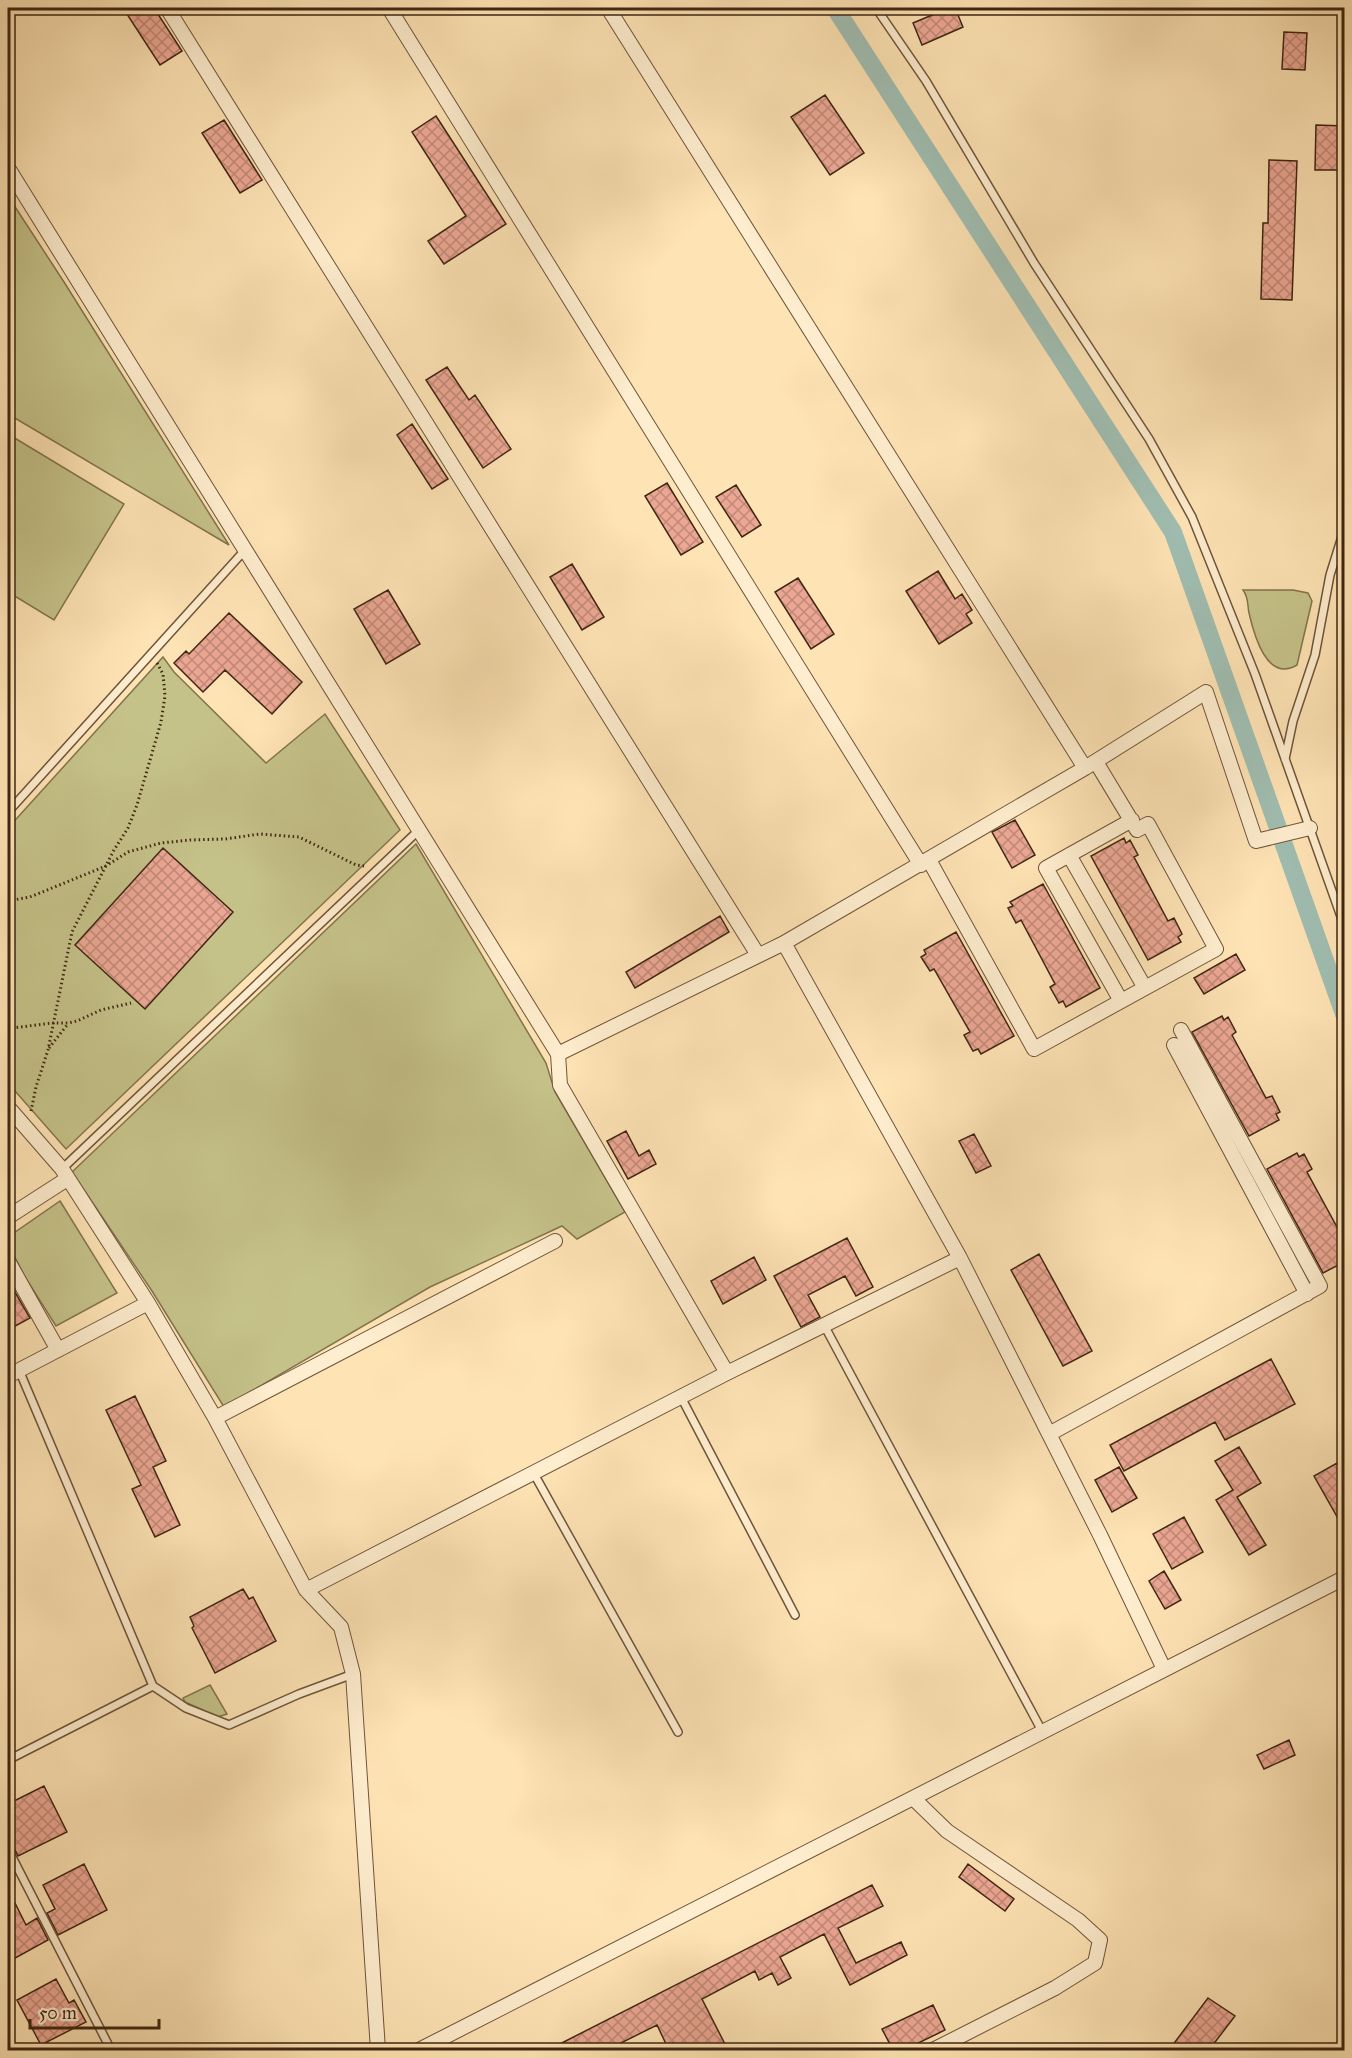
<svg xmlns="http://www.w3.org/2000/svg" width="1352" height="2058" font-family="'IM FELL Great Primer',serif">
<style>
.green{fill:#c5c289;stroke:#82744e;stroke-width:1.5}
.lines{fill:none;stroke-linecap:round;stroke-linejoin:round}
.canal{stroke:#a0beb2;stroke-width:18}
.building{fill:url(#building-cross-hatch);stroke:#3e2612;stroke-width:1.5}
.service-casing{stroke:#6e553a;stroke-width:10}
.minor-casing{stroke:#6e553a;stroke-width:16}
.path{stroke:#3e2612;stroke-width:3;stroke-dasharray:1.5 3;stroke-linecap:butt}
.service{stroke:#feedce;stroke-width:7}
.minor{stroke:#feedce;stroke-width:14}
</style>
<defs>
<pattern id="building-cross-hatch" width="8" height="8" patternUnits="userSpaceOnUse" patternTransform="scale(1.5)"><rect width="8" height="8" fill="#eca794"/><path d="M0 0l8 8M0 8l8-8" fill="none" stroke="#c18877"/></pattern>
</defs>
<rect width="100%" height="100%" fill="#fee3b4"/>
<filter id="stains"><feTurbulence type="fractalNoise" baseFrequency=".00333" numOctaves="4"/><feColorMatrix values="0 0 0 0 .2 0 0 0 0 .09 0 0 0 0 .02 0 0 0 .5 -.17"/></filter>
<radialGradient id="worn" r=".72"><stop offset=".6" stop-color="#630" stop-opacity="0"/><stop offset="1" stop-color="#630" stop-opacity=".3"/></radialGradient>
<path class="green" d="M8 196 64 282 229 545 8 414Z
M8 434 124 504 54 620 8 592Z
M1243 590H1293L1308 593 1312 601 1297 665C1267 683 1254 635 1249 613 1247 604 1249 598 1243 590Z
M163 657 174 672 266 763 325 714 400 830 66 1149 8 1083V828Z
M416 844 546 1063 555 1092 625 1212 577 1239 562 1226 430 1287 224 1407 152 1291 72 1172Z
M60 1201 117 1293 56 1326 25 1277 9 1246 11 1235Z
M210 1685 227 1714 218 1717 185 1702 183 1698Z"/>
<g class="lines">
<path class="canal" d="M835 8 1173 532 1344 1014"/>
</g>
<path class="building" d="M123 8H154L182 51 160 65Z
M949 8H955L963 27 922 45 913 23Z
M1284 32 1307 33 1305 70 1282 69Z
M825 95 864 153 830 175 791 117Z
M436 116 506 224 444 264 428 241 466 216 412 132Z
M224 120 262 180 240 193 202 133Z
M1316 125 1344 126V170H1315Z
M1269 160 1297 161 1292 300 1261 299 1263 223H1268Z
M447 367 469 400 475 395 511 449 483 468 426 380Z
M412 424 448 479 432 489 397 435Z
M667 483 703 542 681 555 645 496Z
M736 485 761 525 742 537 716 497Z
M572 564 604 617 582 630 550 577Z
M938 571 955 599 962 594 972 610 966 614 972 623 939 644 906 591Z
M798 578 834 634 811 649 775 592Z
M388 590 420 644 386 664 354 609Z
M229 613 302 682 272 714 225 670 203 692 174 663 186 651 189 654Z
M1015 820 1035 855 1012 868 992 832Z
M1124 838 1126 843 1130 840 1138 855 1134 857 1168 921 1174 918 1182 934 1178 937 1181 942 1148 960 1091 856Z
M163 848 233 912 145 1009 75 945Z
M1043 884 1100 988 1066 1007 1063 1001 1059 1003 1050 987 1055 984 1021 920 1016 923 1008 908 1013 906 1010 902Z
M720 916 729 932 635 988 626 972Z
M956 932 1014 1036 981 1054 978 1049 973 1051 964 1035 970 1032 934 969 930 971 921 957 926 954 924 950Z
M1236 954 1245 970 1204 994 1194 978Z
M1222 1016 1224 1020 1228 1017 1236 1032 1232 1035 1266 1098 1272 1096 1280 1112 1276 1114 1279 1120 1249 1136 1192 1032Z
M626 1131 639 1156 649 1150 656 1164 628 1179 607 1141Z
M974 1134 991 1166 976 1173 959 1141Z
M1297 1153 1299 1157 1304 1154 1312 1169 1307 1172 1344 1240V1262L1323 1273 1267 1169Z
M847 1238 873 1287 856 1296 845 1276 808 1295 820 1317 801 1327 774 1276Z
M1039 1254 1092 1351 1063 1366 1011 1270Z
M754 1257 766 1280 723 1304 711 1281Z
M8 1280 30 1318 8 1330Z
M1271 1359 1295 1404 1225 1440 1215 1422 1124 1471 1110 1445Z
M135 1396 166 1461 153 1467 180 1525 155 1537 132 1489 141 1485 106 1410Z
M1239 1447 1261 1483 1237 1497 1266 1545 1249 1555 1216 1500 1233 1490 1215 1461Z
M1337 1463 1344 1476V1529L1314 1476Z
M1119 1467 1137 1498 1112 1512 1095 1480Z
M1184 1517 1203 1552 1172 1569 1153 1534Z
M1164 1571 1181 1600 1165 1609 1149 1581Z
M243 1589 249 1599 253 1597 276 1641 215 1673 192 1628 194 1626 190 1617Z
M1289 1740 1295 1755 1264 1769 1257 1755Z
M44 1786 67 1832 18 1856 13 1846 8 1843V1804Z
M84 1864 107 1910 58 1935 47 1913 55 1909 43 1885Z
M968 1864 1014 1899 1005 1911 959 1877Z
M872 1885 883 1906 838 1928 856 1963 901 1942 907 1955 850 1985 824 1934 780 1957 791 1978 778 1985 772 1973 759 1980 755 1971 702 1999 728 2050H692L688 2044 677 2050 673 2043 667 2046 657 2025 607 2050H548Z
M8 1889 26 1925 37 1918 48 1940 8 1962Z
M56 1979 69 2003 74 2000 86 2022 41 2045 17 2000Z
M1208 1998 1235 2016 1209 2050H1169Z
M933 2005 945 2030 904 2050H893L882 2029Z"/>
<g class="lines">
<g class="service-casing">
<path id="service" d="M876 8 926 81 1034 263 1149 439 1192 517 1255 674 1344 925
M1285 759 1293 721 1315 655 1330 575 1344 530
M8 812 245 550
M62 1169 419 830
M824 1325 1042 1731
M19 1370 153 1686
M681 1397 795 1615
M533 1472 678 1732
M8 1760 153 1686 186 1708 229 1725 299 1694 353 1674
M8 1849 111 2050"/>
</g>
<g class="minor-casing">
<path id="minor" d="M167 8 758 955
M389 8 921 865
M608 8 1085 768
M8 168 558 1054 560 1085 727 1373
M1069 855 1145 988
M929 860 1034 1049 1216 949 1148 824 1137 830 1096 762
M784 943 960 1258 1100 1535 1164 1669
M1121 1001 1046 868 1132 820
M1174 1045 1307 1294
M558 1054 784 943 1085 768 1206 692 1256 841 1310 828
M8 1107 62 1169 148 1303 215 1418 306 1590 341 1627 353 1674 378 2050
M8 1217 67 1179
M8 1261 58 1350
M8 1376 148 1303
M215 1418 555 1241
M1049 1434 1320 1286 1181 1030
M306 1590 727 1373 960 1258
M913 1798 947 1831 1078 1920 1100 1940 1095 1963 1055 1988 933 2050
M419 2050 1344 1578"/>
</g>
<path class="path" d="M8 901 30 897 106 866 128 852 161 843 190 840 225 839 260 834 299 837 356 865 365 866
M8 1030 13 1028 52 1023H68L77 1021 101 1010 131 1003
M49 1048 67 1025
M31 1111 36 1087 48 1050 72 932 114 850 128 828 137 805 161 722 165 696 163 674 157 663"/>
<use href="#service" class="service"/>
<use href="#minor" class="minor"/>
</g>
<rect width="1352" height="2058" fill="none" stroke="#fee3b4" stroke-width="30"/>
<rect x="9" y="9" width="1334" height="2040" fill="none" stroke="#3e2612" stroke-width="3"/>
<rect x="15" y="15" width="1322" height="2028" fill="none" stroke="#3e2612" stroke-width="1.5"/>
<path d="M30 2019v9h129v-9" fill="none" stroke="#3e2612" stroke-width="3"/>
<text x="39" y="2019" font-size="18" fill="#3e2612" stroke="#feedce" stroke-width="4.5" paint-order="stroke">50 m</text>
<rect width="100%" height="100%" filter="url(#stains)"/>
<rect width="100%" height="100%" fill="url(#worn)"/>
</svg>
